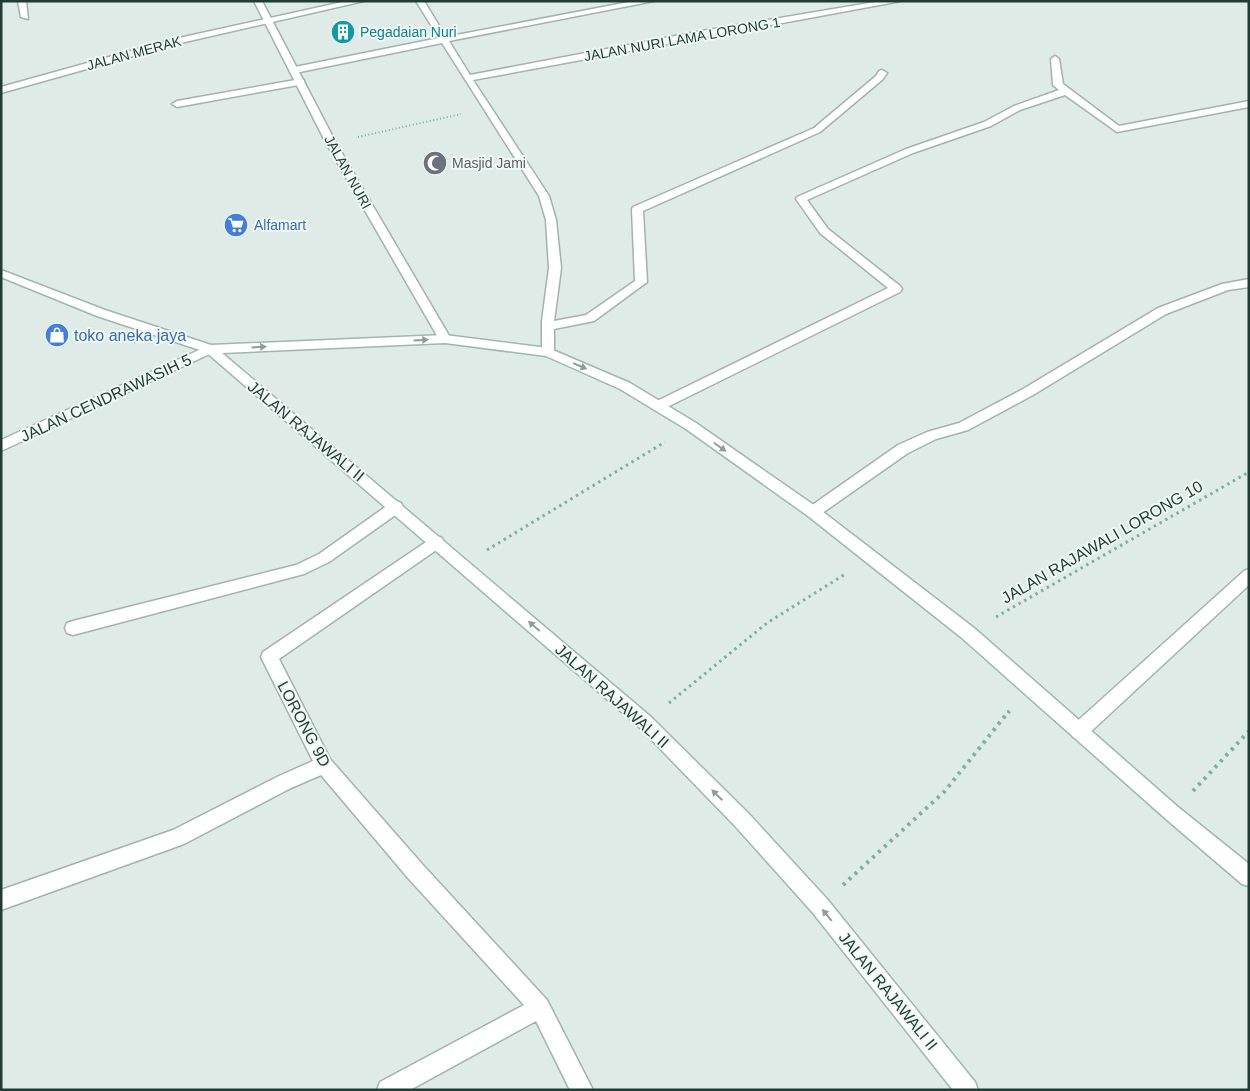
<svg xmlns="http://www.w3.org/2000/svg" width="1250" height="1091" font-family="Arial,sans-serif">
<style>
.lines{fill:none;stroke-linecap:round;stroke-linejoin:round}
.service-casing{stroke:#a2b3ad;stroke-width:3}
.minor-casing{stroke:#a2b3ad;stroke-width:3}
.tertiary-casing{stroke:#a2b3ad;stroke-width:3}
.secondary-casing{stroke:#9db8ae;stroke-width:3}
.path-far2{stroke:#7db1a1;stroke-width:2;stroke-dasharray:1 2.5;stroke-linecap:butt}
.path-far1{stroke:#7db1a1;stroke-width:3;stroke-dasharray:2.5 4;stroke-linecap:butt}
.path{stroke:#7db1a1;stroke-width:4;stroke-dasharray:3 5;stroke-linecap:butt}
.service{fill:#fff;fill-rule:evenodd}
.minor{fill:#fff;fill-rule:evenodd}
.tertiary{fill:#fff;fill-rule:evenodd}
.secondary{fill:#fff;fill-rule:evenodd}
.oneway{fill:#8f9e9a}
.labels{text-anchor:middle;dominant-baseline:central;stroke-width:4;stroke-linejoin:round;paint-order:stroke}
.far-culture-label{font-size:14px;fill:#0d838f;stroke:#f0f8f4;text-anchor:start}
.far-street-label{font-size:14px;fill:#1f3d35;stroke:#f0f8f4}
.far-worship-label{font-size:14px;fill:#5b616d;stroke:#f0f8f4;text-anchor:start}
.far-shop-label{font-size:14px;fill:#366cbe;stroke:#f0f8f4;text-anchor:start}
.shop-label{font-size:16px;fill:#366cbe;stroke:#f0f8f4;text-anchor:start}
.street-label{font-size:16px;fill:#1f3d35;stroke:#f0f8f4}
</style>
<rect width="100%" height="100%" fill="#dfebe6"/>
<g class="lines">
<g class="service-casing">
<path id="service" d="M18 1H26L28 19 21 17Z
M301 79 304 80V84L177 107 172 104 177 101Z"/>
</g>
<g class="minor-casing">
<path id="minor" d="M347 1H364L172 45 1 93V87L170 40Z
M416 1H424L446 37 634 1H654L449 41 470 75 696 32 881 1H901L473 80 549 196 556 220 561 268 554 321 586 315 635 281 632 209 633 207 814 128 876 76 879 71 882 70 887 73 883 79 820 132 643 211 647 282 594 321 554 329V352L548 356 542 352V321L549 268 546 220 539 196 442 43 295 73 290 70 295 67 439 38Z
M1055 56 1059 59 1063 84 1119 126 1249 101V107L1117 132 1065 95 1020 110 991 126 913 153 807 200 828 229 900 286 902 289 900 292 663 409H653L651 406 653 403 888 288 820 233 796 199 797 197 906 149 984 122 1014 106 1059 90 1053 85 1051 59Z
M1249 279V287L1228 290 1166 314 1033 395 968 430 936 439 908 453 818 516 813 518 808 516 806 512 808 508 898 445 927 432 959 423 1023 389 1158 308 1222 284Z
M210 345 214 346 216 349 214 352 1 451V440Z
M396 501 401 503 403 507 401 511 329 562 304 574 73 635 67 633 65 628 67 623 73 621 296 565 319 554 391 503Z
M437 536 442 538 444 542 442 546 279 659 330 759 422 864 547 1000 593 1090H570L536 1021 410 1090H377L380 1082 524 1005 408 878 321 775 291 788 184 844 1 910V890L173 830 279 776 313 761 261 657 263 652 432 538Z
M1249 569V585L1085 737 1079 739 1073 737 1070 731 1073 725 1244 571Z"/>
</g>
<g class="tertiary-casing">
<path id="tertiary" d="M254 1H262L336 143 451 339 449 342H441L439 339 326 143Z"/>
</g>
<g class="secondary-casing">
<path id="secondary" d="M1 270 105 310 211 345 445 335 548 348 630 383 696 423 818 508 974 628 1178 807 1249 864V886L1242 884 1166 819 962 638 808 516 686 429 620 389 546 356 445 343 222 353 651 717 749 814 827 899 975 1082 978 1090H953L813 913 735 826 639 727 206 352 97 316 1 277Z"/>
</g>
<path class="path-far2" d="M358 137 461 114"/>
<path class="path-far1" d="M487 550 665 442
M996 617 1249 472
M669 703 767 623 847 573
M1008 713 1011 709"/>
<path class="path" d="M1193 791 1249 731
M843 885 945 791 1009 711"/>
<use href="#service" class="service"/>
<use href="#minor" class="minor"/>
<use href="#tertiary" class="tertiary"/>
<use href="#secondary" class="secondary"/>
</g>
<defs><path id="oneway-solid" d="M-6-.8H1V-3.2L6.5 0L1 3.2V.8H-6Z" transform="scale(1.25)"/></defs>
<g class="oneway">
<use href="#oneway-solid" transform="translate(421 340) rotate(-3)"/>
<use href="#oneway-solid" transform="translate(259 347) rotate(-3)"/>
<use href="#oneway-solid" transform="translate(580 366) rotate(23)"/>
<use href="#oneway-solid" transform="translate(720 447) rotate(35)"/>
<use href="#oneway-solid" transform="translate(534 626) rotate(-139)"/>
<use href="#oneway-solid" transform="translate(717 795) rotate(-135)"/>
<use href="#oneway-solid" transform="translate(827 915) rotate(-129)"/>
</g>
<defs>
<g id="building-disc" transform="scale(1.25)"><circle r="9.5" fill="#0f9aa8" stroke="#f0f8f4"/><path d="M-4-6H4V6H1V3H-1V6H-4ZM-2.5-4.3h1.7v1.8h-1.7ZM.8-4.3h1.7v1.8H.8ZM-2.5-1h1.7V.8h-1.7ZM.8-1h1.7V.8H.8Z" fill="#fff"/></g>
<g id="mosque-disc" transform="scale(1.25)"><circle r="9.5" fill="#6b7280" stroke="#f0f8f4"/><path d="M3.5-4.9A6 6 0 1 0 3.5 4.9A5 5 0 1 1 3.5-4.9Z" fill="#fff"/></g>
<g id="supermarket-disc" transform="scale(1.25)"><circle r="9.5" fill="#3f7fe0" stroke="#f0f8f4"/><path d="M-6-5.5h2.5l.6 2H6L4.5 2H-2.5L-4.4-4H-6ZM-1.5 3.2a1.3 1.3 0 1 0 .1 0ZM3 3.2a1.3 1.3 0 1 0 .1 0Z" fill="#fff"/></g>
<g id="shop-disc" transform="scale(1.25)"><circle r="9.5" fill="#3f7fe0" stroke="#f0f8f4"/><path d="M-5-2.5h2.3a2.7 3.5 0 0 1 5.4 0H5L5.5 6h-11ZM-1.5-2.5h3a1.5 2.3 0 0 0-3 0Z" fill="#fff"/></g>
</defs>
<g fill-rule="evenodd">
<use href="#building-disc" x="343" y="32"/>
<use href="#mosque-disc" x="435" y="163"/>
<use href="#supermarket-disc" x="236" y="225"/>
<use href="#shop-disc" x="57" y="335"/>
</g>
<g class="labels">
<g class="far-culture-label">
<text x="360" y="32">Pegadaian Nuri</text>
</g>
<g class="far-street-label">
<text transform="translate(682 39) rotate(-10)">JALAN NURI LAMA LORONG 1</text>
<text transform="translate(134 53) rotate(-15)">JALAN MERAK</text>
<text transform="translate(348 172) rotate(61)">JALAN NURI</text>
</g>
<g class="far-worship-label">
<text x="452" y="163">Masjid Jami</text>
</g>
<g class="far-shop-label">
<text x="254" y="225">Alfamart</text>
</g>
<g class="shop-label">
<text x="74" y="335">toko aneka jaya</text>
</g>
<g class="street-label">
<text transform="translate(106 398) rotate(-25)">JALAN CENDRAWASIH 5</text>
<text transform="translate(306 431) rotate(40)">JALAN RAJAWALI II</text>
<text transform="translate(1102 542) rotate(-30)">JALAN RAJAWALI LORONG 10</text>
<text transform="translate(612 696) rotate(42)">JALAN RAJAWALI II</text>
<text transform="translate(304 724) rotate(62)">LORONG 9D</text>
<text transform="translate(888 991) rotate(51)">JALAN RAJAWALI II</text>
</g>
</g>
<rect width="1250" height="1091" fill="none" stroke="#1f3d35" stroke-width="5"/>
</svg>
